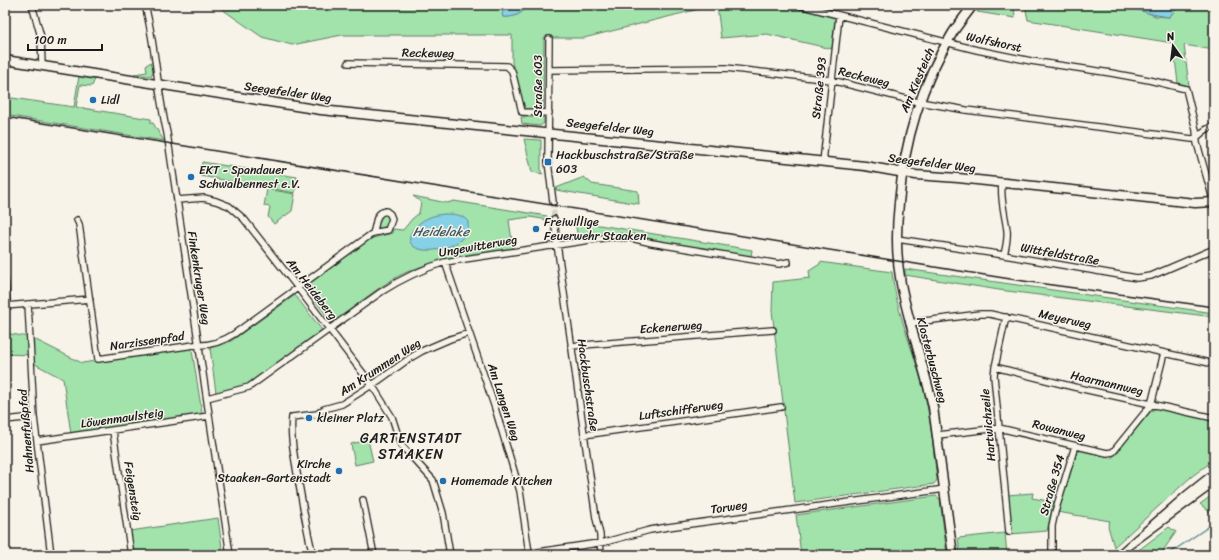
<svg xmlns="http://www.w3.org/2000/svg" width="1219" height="560" font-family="Sriracha,sans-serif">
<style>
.green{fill:#a2e2ab;stroke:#5f7f64}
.water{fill:#87d1e7;stroke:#5c8996}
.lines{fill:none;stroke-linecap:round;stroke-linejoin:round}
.stream{stroke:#5c8996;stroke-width:1.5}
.street-tunnel{stroke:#d6d3c9;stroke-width:5.5;stroke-dasharray:5.5 3;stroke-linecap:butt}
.street-casing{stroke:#1c1c1c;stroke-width:8}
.secondary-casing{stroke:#1c1c1c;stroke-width:11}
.street{stroke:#f7f3e8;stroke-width:5.5}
.secondary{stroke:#f7f3e8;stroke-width:8}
.rail{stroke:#1c1c1c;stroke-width:1.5}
.poi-dot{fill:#1f6fb2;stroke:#f7f3e8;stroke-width:1.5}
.labels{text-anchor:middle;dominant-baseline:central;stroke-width:3;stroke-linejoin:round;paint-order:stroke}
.street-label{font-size:12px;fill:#1c1c1c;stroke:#f7f3e8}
.poi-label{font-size:12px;fill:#1c1c1c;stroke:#f7f3e8;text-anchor:start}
.water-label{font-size:13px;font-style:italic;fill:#415b63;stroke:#f7f3e8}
.quarter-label{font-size:14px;letter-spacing:1px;fill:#1c1c1c;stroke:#f7f3e8}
</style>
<rect width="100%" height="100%" fill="#f7f3e8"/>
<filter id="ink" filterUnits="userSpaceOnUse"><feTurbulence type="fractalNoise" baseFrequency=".025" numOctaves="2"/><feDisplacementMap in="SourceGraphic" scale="8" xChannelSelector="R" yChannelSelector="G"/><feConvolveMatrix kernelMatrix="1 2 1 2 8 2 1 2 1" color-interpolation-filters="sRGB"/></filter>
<g filter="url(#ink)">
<path class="green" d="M216 5H437L475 10 491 5H509L503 12V17C512 18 524 14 527 5H715L584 38H544L543 109H524L512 63V35H342L292 45 262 37Z
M717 5H785L835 18 832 49 767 34 721 38Z
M982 5H1014L1015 18 977 12Z
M1025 5H1125L1133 9H1139L1155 16 1169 17C1172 15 1172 13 1175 10 1184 3 1202 4 1213 6L1214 50 1184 45 1189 86 1178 83 1173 43 1028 20Z
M153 61 155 73H152V75L148 76 134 74 147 72 146 65Z
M79 76 95 79 92 86 80 85 76 107 151 119V123H153L164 141 5 115V97L74 107Z
M521 117H542L544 118V123L540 126 522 124Z
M524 139 541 140V172L543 174 532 172Z
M202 162 297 177 295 193 201 176Z
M584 177 592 184 638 191 639 204 556 190V188Z
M267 189 295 194 292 211 274 224 268 217 270 207 264 206Z
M413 196 447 203 454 201 547 216 548 220 530 217 509 220 513 248C475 255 432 258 397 277 374 290 353 308 332 323L305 287 369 239 392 233 393 229 403 230 412 219 419 213 421 202Z
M384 213 389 216 388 228 379 229 377 225 378 217Z
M575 221 752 250 751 256 747 257 654 242 652 239 634 237 578 239Z
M820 262 892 272C896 309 910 342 920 376 930 410 933 445 937 480L934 484 795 503 772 311 773 282 810 278 809 271 820 264Z
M905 269 1214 313V317L999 290 905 275Z
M295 295 322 330 247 385 216 393 210 348 231 341Z
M5 333 29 337 30 355 5 354Z
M32 338 82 363 190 347 192 350 202 413 200 415 71 434 63 379 33 363Z
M1157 408 1214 421V460L1191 477 1114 547 1108 526 1110 521 1057 512 1077 453 1081 450 1104 456 1111 459 1151 411Z
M368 440 373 461 355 465 351 444Z
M1033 493 1032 498 1054 502 1047 531 1011 534 1007 495Z
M1214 494V516L1200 504Z
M936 496 940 499 947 555H801L796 515Z
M218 518 223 555H134L130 531Z
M1169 527 1176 532 1160 555H1132Z
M1005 533 1007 555H960L958 538Z"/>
<path class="water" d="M437 5H491L475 10Z
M509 5H527C524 14 512 18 503 17L502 13Z
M1125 5H1186L1175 10 1169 17C1154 15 1139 11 1125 5Z
M444 214C453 214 463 214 468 222 472 255 393 261 413 230 420 220 432 215 444 214Z"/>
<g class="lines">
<path class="stream" d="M1167 555 1214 523"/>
<path class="street-tunnel" d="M553 202 554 219"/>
<g class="street-casing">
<path id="street" d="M32 5 41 37 42 66
M145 5C156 47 157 91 167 133L230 555
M799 5 977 50 1031 61 1111 73 1149 80 1186 89 1196 130 1197 143 1214 203
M549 39 548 162 553 202
M348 63 507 66 512 71 522 112 549 113
M549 70 726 68 831 80 914 101 966 110 1192 139 1196 138 1204 131 1214 125
M823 162 839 16
M1002 183C1000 199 1005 215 1007 230 1008 239 1006 247 1004 255
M177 200 204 198 216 201 229 206 244 219 298 288 372 385 392 417 401 445 433 480 443 513 450 555
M554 219 557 244 596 518 600 535 601 555
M77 220 79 224 98 359 194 345C208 346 222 342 234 334L373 233 388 230 392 219 390 214 386 211C374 213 377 224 373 233
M897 239 1004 255 1137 278 1151 276 1214 249
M445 262 495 408 520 491 529 553
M5 281 7 305
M28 304 34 417 51 555
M5 306 90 299
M1006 317 995 367 994 376 1009 532
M909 323 980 314H990L1214 364
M571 346 773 330
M995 367 1074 387 1214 418
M207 398 249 387 381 292C401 279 422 269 445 262L610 237 631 238 652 243 779 264 788 262
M5 420 34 417
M113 431 131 555
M584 435 781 407
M938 435 999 428 1107 453 1113 452 1151 405 1164 353
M37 441 209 416
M363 500 374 555
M313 555C306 528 302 500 297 473 294 455 290 435 292 417L317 414 324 409 342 404 378 381 410 358 422 351 450 339 469 333
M518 555 605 542 650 530 668 527 945 489
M1052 555V526L1055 512 1075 446"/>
</g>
<g class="secondary-casing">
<path id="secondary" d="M5 60 321 110 865 166 916 175 958 178 1195 203 1214 202
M953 555 933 407C924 365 909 326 901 284 896 257 896 230 899 203 904 143 920 86 952 34 958 24 966 15 973 5"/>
</g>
<use href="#street" class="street"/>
<use href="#secondary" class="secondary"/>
<path class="rail" d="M5 117 947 269 1030 282 1214 307
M1112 555 1185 491 1214 468
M1123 555 1214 488"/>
</g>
</g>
<g class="poi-dot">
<circle cx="93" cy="100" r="4"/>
<rect x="544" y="158" width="8" height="8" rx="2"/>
<circle cx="191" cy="177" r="4"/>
<circle cx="536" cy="229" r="4"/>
<circle cx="309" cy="418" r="4"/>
<circle cx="339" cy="471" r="4"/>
<circle cx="443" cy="481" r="4"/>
</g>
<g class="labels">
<g class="street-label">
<text transform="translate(994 42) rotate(12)">Wolfshorst</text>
<text transform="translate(428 53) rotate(1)">Reckeweg</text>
<text transform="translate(864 77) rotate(14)">Reckeweg</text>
<text transform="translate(917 80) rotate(-67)">Am Kiesteich</text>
<text transform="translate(538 86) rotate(-90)">Straße 603</text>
<text transform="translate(819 88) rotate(-84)">Straße 393</text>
<text transform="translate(288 92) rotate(8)">Seegefelder Weg</text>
<text transform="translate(610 127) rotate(6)">Seegefelder Weg</text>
<text transform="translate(932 163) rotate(7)">Seegefelder Weg</text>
<text transform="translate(478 246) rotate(-10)">Ungewitterweg</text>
<text transform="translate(1060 254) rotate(10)">Wittfeldstraße</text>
<text transform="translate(199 278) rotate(81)">Finkenkruger Weg</text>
<text transform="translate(312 289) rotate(52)">Am Heideberg</text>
<text transform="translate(1065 319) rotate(13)">Meyerweg</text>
<text transform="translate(671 327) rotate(-4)">Eckenerweg</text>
<text transform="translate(147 341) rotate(-8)">Narzissenpfad</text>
<text transform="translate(932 360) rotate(75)">Klosterbuschweg</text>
<text transform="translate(380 367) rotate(-33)">Am Krummen Weg</text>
<text transform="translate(1107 383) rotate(13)">Haarmannweg</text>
<text transform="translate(588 385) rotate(82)">Hackbuschstraße</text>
<text transform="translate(504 402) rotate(72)">Am Langen Weg</text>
<text transform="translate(681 410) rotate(-8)">Luftschifferweg</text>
<text transform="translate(122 418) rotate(-8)">Löwenmaulsteig</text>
<text transform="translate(988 425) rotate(-95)">Hartwichzeile</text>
<text transform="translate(1059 430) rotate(14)">Rowanweg</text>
<text transform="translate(26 431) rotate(-95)">Hahnenfußpfad</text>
<text transform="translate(1052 485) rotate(-74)">Straße 354</text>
<text transform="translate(133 491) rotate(81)">Feigensteig</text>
<text transform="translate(729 507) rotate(-8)">Torweg</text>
</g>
<g class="poi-label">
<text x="101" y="100">Lidl</text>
<text x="556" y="155">Hackbuschstraße/Straße<tspan x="556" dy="14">603</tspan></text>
<text x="199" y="170">EKT - Spandauer<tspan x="199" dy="14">Schwalbennest e.V.</tspan></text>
<text x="544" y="222">Freiwillige<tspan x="544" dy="14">Feuerwehr Staaken</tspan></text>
<text x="317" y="418">kleiner Platz</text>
<text x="331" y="464" text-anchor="end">Kirche<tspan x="331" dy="14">Staaken-Gartenstadt</tspan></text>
<text x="451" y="481">Homemade Kitchen</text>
</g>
<g class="water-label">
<text x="441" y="231">Heidelake</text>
</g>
<g class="quarter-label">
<text x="411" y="438">GARTENSTADT<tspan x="411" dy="16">STAAKEN</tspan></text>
</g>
</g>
<rect width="1219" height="560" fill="none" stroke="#f7f3e8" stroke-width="20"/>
<rect x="10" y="10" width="1199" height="540" fill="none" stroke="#1c1c1c" stroke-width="1.5" filter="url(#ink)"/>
<g transform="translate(1173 46) rotate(346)" stroke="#f7f3e8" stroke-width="3" paint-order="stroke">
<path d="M0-3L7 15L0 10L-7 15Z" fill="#1c1c1c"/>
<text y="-6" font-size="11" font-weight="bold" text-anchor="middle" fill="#1c1c1c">N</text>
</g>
<path d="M28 44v6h74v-6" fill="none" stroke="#1c1c1c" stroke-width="2"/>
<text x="34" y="44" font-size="12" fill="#1c1c1c" stroke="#f7f3e8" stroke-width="3" paint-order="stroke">100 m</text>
</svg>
